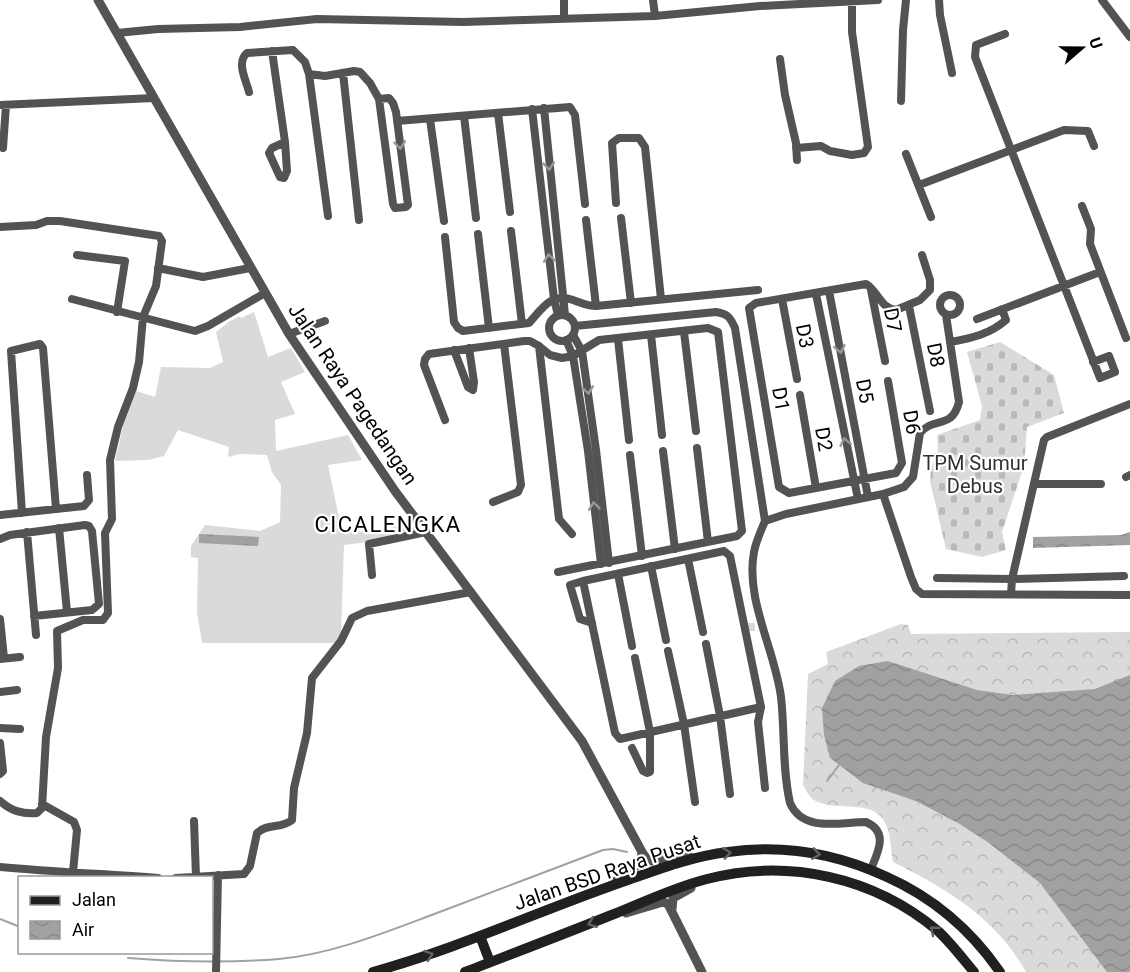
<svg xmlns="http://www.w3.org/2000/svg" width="1130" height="972" font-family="Roboto,sans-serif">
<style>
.forest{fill:url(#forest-crowns)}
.cemetery{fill:url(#cemetery-stones)}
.garden{fill:#dadada}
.water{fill:url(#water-waves)}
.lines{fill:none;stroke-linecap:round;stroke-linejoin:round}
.stream{stroke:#a1a1a1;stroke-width:2}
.minor-tunnel{stroke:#d9d9d9;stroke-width:8;stroke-dasharray:8 4;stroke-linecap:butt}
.minor{stroke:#535353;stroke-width:8}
.tertiary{stroke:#535353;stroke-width:9}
.secondary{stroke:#202020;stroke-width:10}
.oneway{stroke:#989898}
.oneway2{stroke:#636363}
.labels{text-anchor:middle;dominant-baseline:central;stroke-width:4.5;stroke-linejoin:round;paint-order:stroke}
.street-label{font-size:20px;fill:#000;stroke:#fff}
.park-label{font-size:20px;fill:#313131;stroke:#fff}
.quarter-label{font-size:22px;letter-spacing:1.5px;fill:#000;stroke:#fff}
</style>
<defs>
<pattern id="forest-crowns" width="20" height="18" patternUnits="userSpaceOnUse" patternTransform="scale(1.5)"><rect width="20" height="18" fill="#dadada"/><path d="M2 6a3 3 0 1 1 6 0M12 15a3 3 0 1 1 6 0" fill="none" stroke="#b9b9b9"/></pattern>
<pattern id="cemetery-stones" width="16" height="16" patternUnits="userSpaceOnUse" patternTransform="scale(1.5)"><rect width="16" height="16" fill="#dadada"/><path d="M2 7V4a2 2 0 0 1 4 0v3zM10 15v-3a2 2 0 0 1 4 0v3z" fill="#b9b9b9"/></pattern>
<pattern id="water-waves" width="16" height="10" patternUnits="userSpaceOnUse" patternTransform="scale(1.5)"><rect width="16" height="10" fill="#a1a1a1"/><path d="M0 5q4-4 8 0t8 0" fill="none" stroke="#898989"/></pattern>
</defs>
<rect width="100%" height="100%" fill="#fff"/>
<path class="forest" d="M901 624 908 625 911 634 1130 632V972H1026C997 919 946 888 893 862 891 852 891 840 888 829 877 795 838 814 814 800 809 797 806 790 803 785L808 674 828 664 826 652Z"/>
<path class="cemetery" d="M1000 342 1054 375 1064 413 1027 427 1024 466 1002 532 1006 550 982 557 946 549 930 481 931 468 938 450 937 435 980 420 982 406 967 352Z"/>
<path class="garden" d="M254 312 268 357 291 348 305 372 281 382 295 414 275 420 276 451 348 435 362 460 328 465 342 532C367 532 389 530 412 522L419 531 376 541 344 545 341 635 336 643H202L197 612 198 558 191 557V546L205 525 260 531 280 522 281 485 272 472 267 455 240 454 228 457 229 447 178 430 164 456 148 460 115 461 123 426 136 391 155 397 161 367 210 368 223 362 216 332 230 321 240 316 241 318Z"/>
<path class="water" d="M1130 532V545L1033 548V537L1121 535Z
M199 534 259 537 258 546 199 543Z
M888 661 977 690 1013 695 1095 689 1130 675V972H1107L1040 883 989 843 958 823 916 801 863 783 830 758 824 735 822 708 835 681 859 666Z"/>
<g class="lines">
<path class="stream" d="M827 781 839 765
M0 919 20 927
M128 958C178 962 230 963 279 959 333 954 386 932 437 913 492 892 548 871 603 850L613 849 627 852"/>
<path class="minor-tunnel" d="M748 627H755"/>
<path class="minor" d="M564 0V18
M653 0 655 16
M939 0 940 15 952 73
M1102 0 1130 37
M117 33 158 29 240 27 317 19 463 22 655 16 760 6 878 0
M1005 34 976 45 975 57 1100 378 1115 372 1109 356 1093 362
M272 51 285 142
M780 59 785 95 796 143 797 160
M343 73 359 220
M309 74 328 216
M249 92C246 80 236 62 247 53L293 50 305 62 309 74 325 76 354 71 360 72 370 83 379 99 393 204 395 208 406 207 408 205 396 112 393 103 389 98 379 99
M901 101 903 30 906 0
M0 105 154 98
M544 108 565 315
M532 109 554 299 558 315
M498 113 510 212
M464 116 476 218
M430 119 444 221
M397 121 570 107 575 115 585 204
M285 142 287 171 284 178 280 177 269 153 272 148Z
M3 148 6 105
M796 148 821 146 830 151 852 155 864 153 868 147 852 32V1
M906 154 931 217
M919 185 1064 130 1088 131 1094 146
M616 203 612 143 619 138H639L645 147 661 299
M1082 206 1091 229 1090 244 1126 338
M621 218 631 303
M586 220 596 306
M0 227 36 225 47 221H60L159 236 162 241 156 286 143 317 139 362 133 388 118 427 110 460 112 519 105 533 108 613 103 620H83L57 631 58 668 46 737 42 808 37 813C22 814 11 811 0 801
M511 231 522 324
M478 234 489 328
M445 237 454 322 458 328 463 331 529 323C542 309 551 292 573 300 582 303 587 306 596 306L758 290
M77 255 125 261 117 312
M158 268 203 277 250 268
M871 290 885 361
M829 291 868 497
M816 294 858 499
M940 305a10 10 0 1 1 20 0a10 10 0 1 1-20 0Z
M72 299 195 331 208 326 265 293
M782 299 797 379
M909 306 930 411
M549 328a13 13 0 1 1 26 0a13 13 0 1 1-26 0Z
M977 319 1100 272
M575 326 716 312C728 314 730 317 735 328L765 521
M684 332 696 431
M289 334 325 321
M573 335 582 351 596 450 609 563
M651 335 662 435
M618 339 629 440
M566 340 573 356 588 451 601 564
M951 342C972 338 990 334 1006 320L1002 309
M539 346 559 519 572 534
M454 350 468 387 473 390 474 382 469 348
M888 381 902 463 896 473 789 493 779 487 749 308 756 303 866 284C878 291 880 308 896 310L920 300 930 290V280L922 255
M800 395 816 488
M445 420 424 365 425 359 429 354 524 341H530L539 346 550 355 562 358 573 356 599 340 708 328 718 332 742 531 737 536 558 572
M697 448 708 542
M663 451 675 549
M630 455 642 556
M1126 477 1130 475
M1035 484H1101
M883 494 911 577 916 589 922 594 1130 595
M493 502 518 492 521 485 504 344
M22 513 11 351 40 344 43 348 56 509
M0 515 84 506 89 500 87 475
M59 528 67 612
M27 532 36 635
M0 539 10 535 85 525 89 526 92 531 99 604 92 610 34 616
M724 551 730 556 761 707 620 739 615 733 583 581Z
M688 559 703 632
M651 566 666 640
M618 574 632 646
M372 575 369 544 426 532
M937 578 1012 579 1124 576
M583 581 570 585 580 619 592 623
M1011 594 1012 579 1044 440 1047 437 1130 404
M0 619 4 658
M706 644 720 716 730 794
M668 651 684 724 695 802
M0 659 20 657
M0 692 17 690
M761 707 758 722 765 788
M0 728 20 729
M0 743 3 771 0 774
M632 748 643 771 647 773 650 772V732L635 658
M42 804 74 822 77 830 73 872
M194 821 196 877
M0 867C53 872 105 874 158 878
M871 869C878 852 889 832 866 822 840 822 803 833 790 803 782 768 785 732 781 697 775 650 745 599 754 552 756 541 761 531 765 521L786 514 883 494 904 487 913 477 920 433C934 416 952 430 959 402L946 315
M176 878 244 874 250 866 257 833C267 823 282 829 292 820L294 788 307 733 312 678 341 641 352 618 367 611 471 592
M216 972 218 875"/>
<path class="tertiary" d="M98 0 289 334 395 491 582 741 642 852 647 859 652 861 675 857H690
M611 886 625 872 638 865 641 861 642 852
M672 909 673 898 691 888
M626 913 663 902 668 904 702 972"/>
<path class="secondary" d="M480 936 490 962
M373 972C460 948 543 909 628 880 662 868 694 856 728 852 783 844 838 854 887 877 934 898 971 930 1000 972
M465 972C514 953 564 934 614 914 644 902 675 887 707 879 788 858 874 877 938 931 951 943 963 959 974 972"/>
</g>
<defs><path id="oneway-chevron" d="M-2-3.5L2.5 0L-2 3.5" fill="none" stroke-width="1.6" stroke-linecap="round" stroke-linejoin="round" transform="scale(1.5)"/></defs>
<g class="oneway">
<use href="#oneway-chevron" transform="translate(400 145) rotate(83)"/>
<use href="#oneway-chevron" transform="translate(549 166) rotate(84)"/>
<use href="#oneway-chevron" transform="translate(549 258) rotate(-97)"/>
<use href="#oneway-chevron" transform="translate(840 349) rotate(79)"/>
<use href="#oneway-chevron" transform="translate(588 390) rotate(82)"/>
<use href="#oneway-chevron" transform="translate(845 442) rotate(-102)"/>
<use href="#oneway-chevron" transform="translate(594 506) rotate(-97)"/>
</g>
<g class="oneway2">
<use href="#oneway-chevron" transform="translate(727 853) rotate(-8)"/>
<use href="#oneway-chevron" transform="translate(816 854) rotate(9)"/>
<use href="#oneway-chevron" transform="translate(592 923) rotate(159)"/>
<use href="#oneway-chevron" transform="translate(934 930) rotate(-141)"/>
<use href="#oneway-chevron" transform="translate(429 955) rotate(-19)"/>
</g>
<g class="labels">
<g class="street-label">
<text transform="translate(893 320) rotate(79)">D7</text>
<text transform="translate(805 336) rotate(79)">D3</text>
<text transform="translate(936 355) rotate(79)">D8</text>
<text transform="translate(865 391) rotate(79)">D5</text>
<text transform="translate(353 394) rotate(56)">Jalan Raya Pagedangan</text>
<text transform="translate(781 399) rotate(80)">D1</text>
<text transform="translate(912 422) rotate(80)">D6</text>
<text transform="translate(824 439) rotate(80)">D2</text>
<text transform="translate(607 872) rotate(-19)">Jalan BSD Raya Pusat</text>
</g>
<g class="park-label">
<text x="975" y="463">TPM Sumur<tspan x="975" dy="23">Debus</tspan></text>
</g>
<g class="quarter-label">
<text x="388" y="524">CICALENGKA</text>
</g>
</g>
<rect x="18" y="876" width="195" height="78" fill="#ffffff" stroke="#999999" stroke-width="1.5"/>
<rect x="30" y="896" width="30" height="9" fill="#202020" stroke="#999999" stroke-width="1.5"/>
<text x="72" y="906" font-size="18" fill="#000000">Jalan</text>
<rect x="30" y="921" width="30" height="18" fill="url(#water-waves)" stroke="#999999" stroke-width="1.5"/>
<text x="72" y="936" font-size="18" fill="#000000">Air</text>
<g transform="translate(1082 48) rotate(70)" stroke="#ffffff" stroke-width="4.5" paint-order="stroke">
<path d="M0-4.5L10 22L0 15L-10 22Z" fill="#000000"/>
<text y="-9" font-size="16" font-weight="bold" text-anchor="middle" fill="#000000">U</text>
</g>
</svg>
